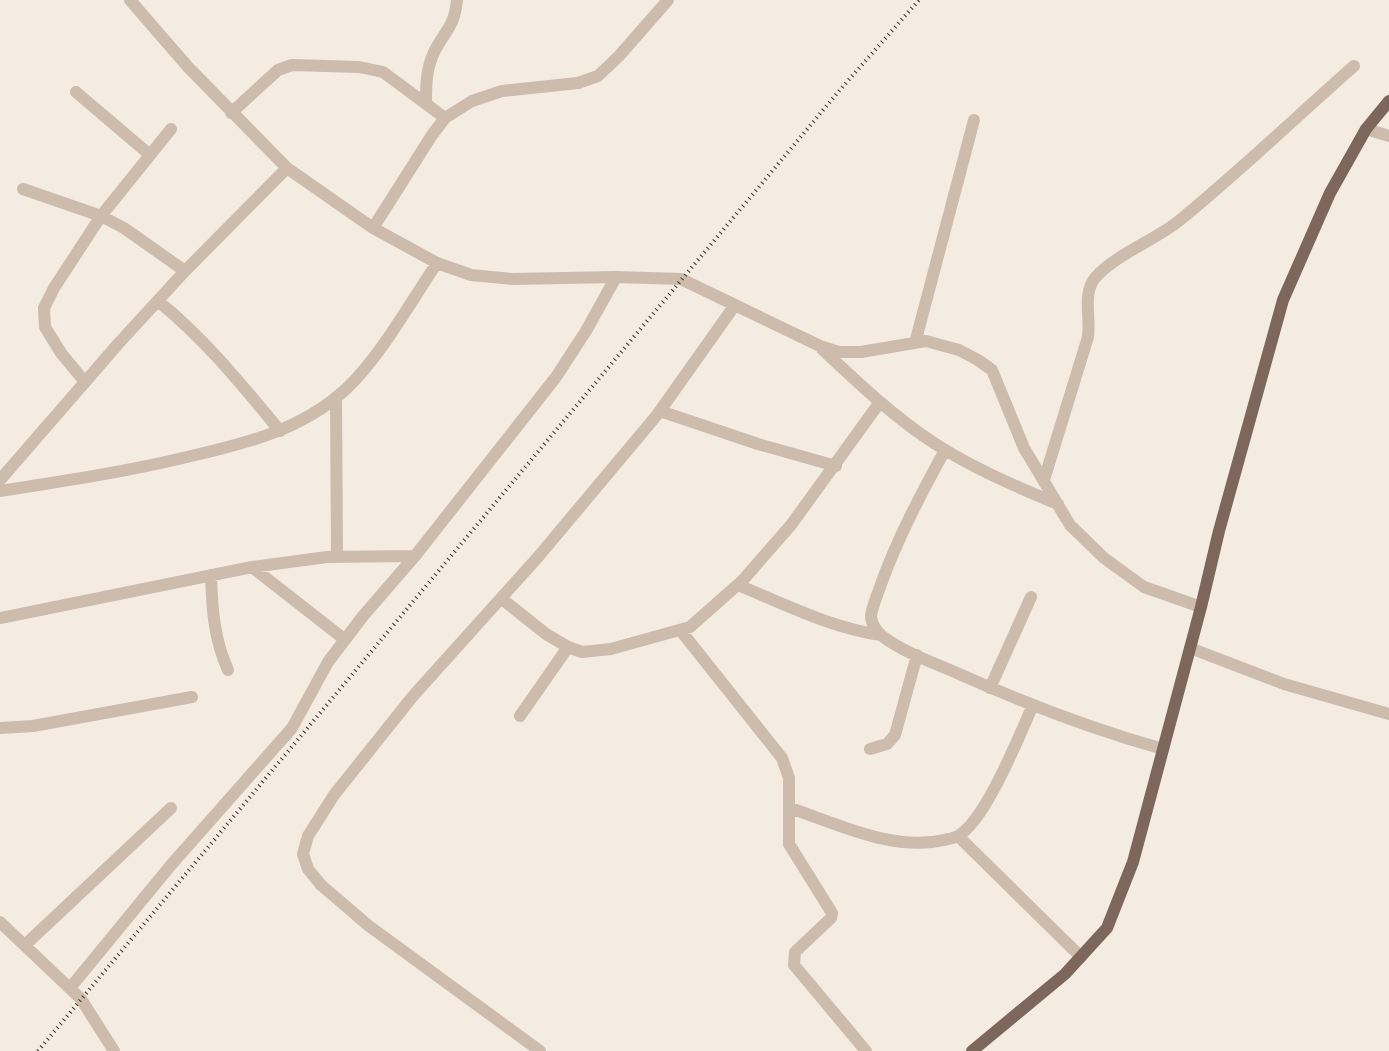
<svg xmlns="http://www.w3.org/2000/svg" width="1389" height="1051" font-family="Commissioner,sans-serif">
<style>
.lines{fill:none;stroke-linecap:round;stroke-linejoin:round}
.minor{stroke:#cdbbac;stroke-width:12}
.major{stroke:#7d675c;stroke-width:12}
.rail{stroke:#3b302b;stroke-width:4;stroke-dasharray:1 4;stroke-linecap:butt}
</style>
<rect width="100%" height="100%" fill="#f4ebe1"/>
<g class="lines">
<path class="minor" d="M130 0 188 67 287 168 373 228 437 263 471 275 512 279 616 277 681 279 820 346 839 352H861L926 341 959 350 978 360 992 370 1024 448 1070 525 1104 558 1144 587 1201 607
M76 92 150 155
M426 104C426 88 426 72 432 57 442 32 454 31 457 0
M231 113 278 70 292 65 359 67 383 72 445 118
M1366 129 1389 136
M23 189 101 216 124 228 185 271
M373 228 432 135 445 118 472 101 502 91 578 83 598 76 619 56 668 0
M158 301C205 339 242 385 280 431
M915 343 974 120
M822 349C858 383 895 418 937 445 975 469 1017 487 1058 504
M85 382 61 353 45 327 44 308 54 288 101 216 171 129
M336 397 337 557
M660 411 758 444 836 466
M945 450C921 494 897 539 880 587 877 596 872 607 871 616 871 623 876 631 882 636 903 652 932 662 957 673 1024 703 1092 729 1163 749
M0 480 118 344 185 271 287 168
M1044 480 1088 337C1091 319 1082 294 1095 278 1114 255 1156 240 1180 220 1240 171 1296 117 1354 66
M0 491C63 481 125 472 187 457 244 444 302 430 346 389 380 357 410 303 437 263
M252 567 344 639
M211 575C212 609 214 639 228 670
M738 585C784 604 831 628 881 635
M502 599 546 634 568 647 582 652 611 649 690 627 743 580 791 525 880 402
M0 618 252 567 327 557 415 556
M681 631 782 758 789 778V844L832 913 831 918 795 952 794 965 866 1051
M1190 648 1284 684 1389 714
M990 688 1031 597
M520 716 568 647
M0 728 33 726 192 697
M870 749 887 744 895 735 917 655
M790 808C838 824 893 852 944 840 948 839 955 838 958 836 986 820 1019 736 1033 705
M958 836 1081 957
M0 922 81 999 114 1051
M25 945 171 808
M70 988 171 865 292 728 328 662 363 616 415 556 556 377 586 331 616 277
M540 1051 369 926 321 885 308 869 303 854 308 836 334 795 413 696 538 557 657 415 735 305"/>
<path class="major" d="M972 1051 1065 974 1107 928 1133 862 1201 607 1219 531 1283 300 1330 193 1366 129 1389 101"/>
<path class="rail" d="M38 1051 839 91 919 0"/>
</g>
</svg>
